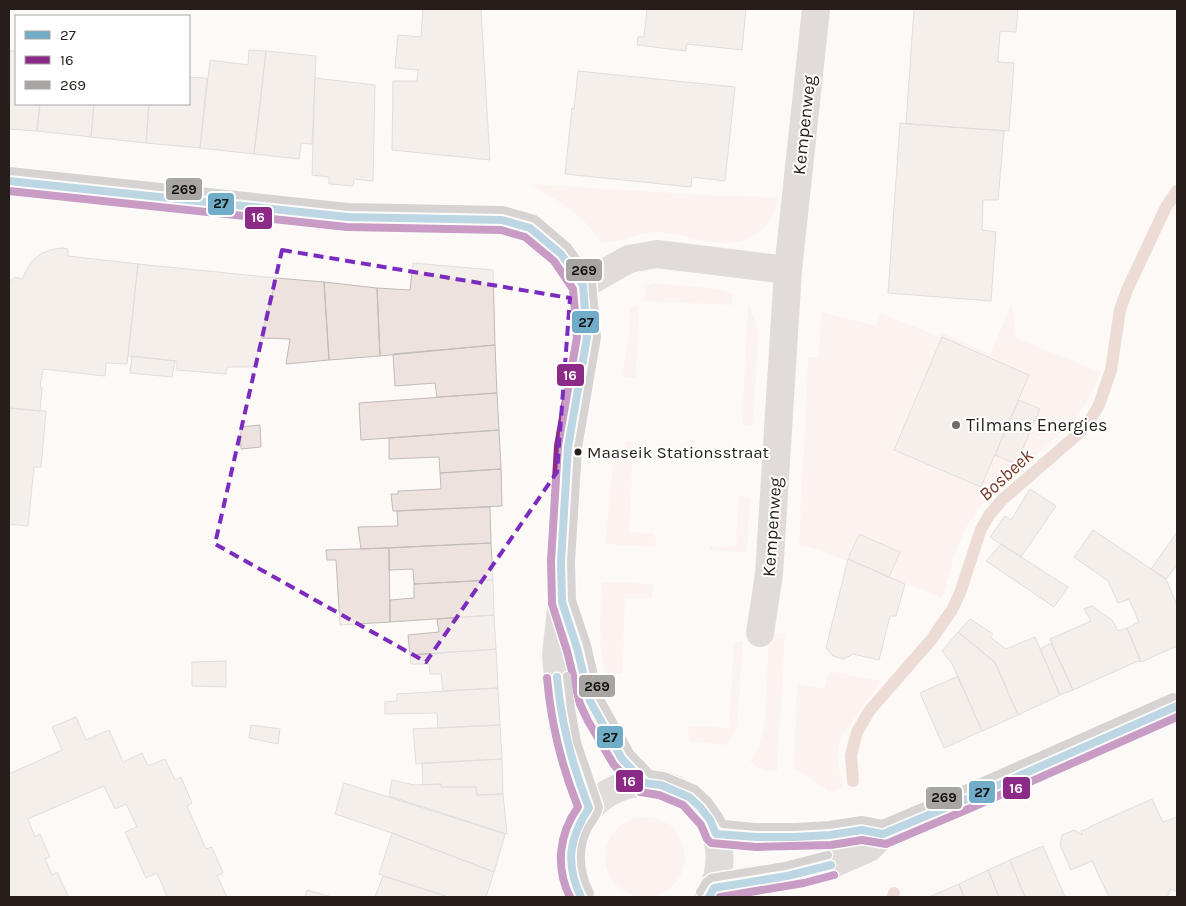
<svg xmlns="http://www.w3.org/2000/svg" width="1186" height="906" font-family="Karla,sans-serif">
<style>
.built{fill:#f9ece7}
.green{fill:#fcece7}
.lines{fill:none;stroke-linecap:round;stroke-linejoin:round}
.stream{stroke:#dbb9ae;stroke-width:12}
.building{fill:#ede2de;stroke:#c1bbb9}
.street{stroke:#c0b8b6;stroke-width:28}
.secondary{stroke:#bfb8b6;stroke-width:28}
.bus-1-casing{stroke:#fff;stroke-width:11}
.bus-2-casing{stroke:#fff;stroke-width:11}
.bus-3-casing{stroke:#fff;stroke-width:11}
.bus-1{stroke:#71acc9;stroke-width:8}
.bus-2{stroke:#8c2b87;stroke-width:8}
.bus-3{stroke:#a9a5a4;stroke-width:8}
.marked{fill:none;stroke:#7b2cbf;stroke-width:4;stroke-dasharray:10 6;stroke-linejoin:round}
.poi-dot{fill:#726b68;stroke:#fff;stroke-width:2}
.bus-dot{fill:#271e1b;stroke:#fff;stroke-width:2}
.labels{text-anchor:middle;dominant-baseline:central;stroke-width:4;stroke-linejoin:round;paint-order:stroke}
.bus-label{font-size:17px;fill:#271e1b;stroke:#fff;text-anchor:start}
.street-label{font-size:18px;fill:#271e1b;stroke:#fff}
.poi-label{font-size:18px;fill:#271e1b;stroke:#fff;text-anchor:start}
.water-label{font-size:19px;font-style:italic;fill:#733724;stroke:#fff}
.line-badge{stroke:#fff;stroke-width:2}
.badge-label{font-size:14px;text-anchor:middle;font-weight:bold;fill:#fff}
.pale-badge-label{font-size:14px;text-anchor:middle;font-weight:bold;fill:#111}
</style>
<rect width="100%" height="100%" fill="#fcf9f7"/>
<path class="built" d="M821 312 876 326 881 313 940 337 942 333 990 354 989 358 1029 375 1040 409 1016 464 981 487 894 450 847 561 809 547Z"/>
<path class="green" d="M533 184 702 195 779 197C773 216 768 231 749 238 713 252 692 233 658 232 638 232 621 243 601 243 591 227 578 214 562 204 552 196 542 195 533 184Z
M653 283 719 289 733 294 732 305 644 301 645 286Z
M1012 304 1016 338 1101 372C1095 385 1090 398 1081 410 1050 453 997 476 969 523 955 545 950 574 942 598L889 577 899 552 859 534 894 450 981 487 995 455 1016 464 1040 409 1019 400 1029 375 988 358Z
M748 305 755 321 758 334 753 425H742Z
M630 307H639L636 378 622 377 629 334Z
M808 357H819L809 547 799 546Z
M625 442H633L629 532 655 533V547L605 544 613 461 624 462Z
M739 496 750 497 747 552 710 550V546L736 547Z
M602 582 653 584 652 599 625 598 622 673H605C598 642 600 614 602 582Z
M769 634H785L777 771C765 773 759 769 750 761L759 746 764 730Z
M734 642H743L737 727 728 745 689 741V726L729 728Z
M829 671 881 681 841 737C835 753 838 771 843 787L829 792 794 767 797 684 824 689Z
M605 857a40 40 0 1 1 80 0a40 40 0 1 1-80 0Z"/>
<g class="lines">
<path class="stream" d="M853 781 851 755 857 732 870 710 931 640 952 610 960 593 981 529 990 514 1002 500 1078 434 1090 420 1099 405 1111 370 1120 310 1127 290 1166 207 1177 191
M893 897 894 893"/>
</g>
<path class="building" d="M423 9H481L490 160 392 150 393 81H417L418 70 395 68 398 35 421 37Z
M647 9H746L742 50 687 44 686 51 637 45 638 37H644Z
M914 9H1018L1016 32 1000 31 998 62 1014 63 1009 131 906 124Z
M249 50 266 51 254 154 200 148 210 60 248 65Z
M9 51H16V104H40L37 131 9 129Z
M266 51 316 56 312 144 301 143 299 159 254 154Z
M578 71 735 87 725 181 692 177 691 187 565 174 572 108 574 109Z
M189 77 207 78 200 148 146 143 149 104H189Z
M315 78 375 85 373 181 354 179 353 186 329 184V177L312 175Z
M40 104H94L91 137 37 131Z
M94 104H149L146 143 91 137Z
M900 123 1004 131 998 200H983L982 230 996 232 991 301 888 293Z
M62 248 68 249V256L138 264 127 364 106 363 105 376 43 369 40 387H42L40 411 9 408V282L15 277 22 279 31 262 42 253 54 249Z
M413 263 493 270 495 345 380 356 377 288 410 290Z
M138 264 276 278 254 367H227L226 374 177 370V361L128 356Z
M276 278 324 282 329 360 286 364 290 339 261 338Z
M324 282 377 288 380 356 329 360Z
M942 337 1029 375 981 487 894 450Z
M495 345 497 393 437 397 435 383 395 386 393 354Z
M132 356 175 361 172 377 130 373Z
M497 393 499 430 361 440 359 403Z
M1019 400 1040 409 1016 464 995 455Z
M9 408 46 411 41 467H34L28 526 9 524Z
M260 425 261 447 241 449 240 427Z
M499 430 501 469 440 473 439 457 389 459V438Z
M501 469 502 506 393 511 391 494H398V491L441 489 440 473Z
M1030 489 1056 506 1021 557 990 537 1005 516 1011 520Z
M490 507 491 543 361 549 358 527 398 526 397 511Z
M1093 530 1166 579 1177 605V646L1141 662 1127 628 1139 622 1129 599 1118 603 1108 581 1074 557Z
M1177 532V565L1166 579 1151 569Z
M859 534 900 552 889 577 848 559Z
M491 543 493 580 414 584 413 569 389 570V548Z
M1001 544 1068 587 1054 607 986 561Z
M389 548 390 622 340 625 336 560H327L326 550Z
M848 559 905 584 896 616H890L879 660 853 654 844 659 833 656 826 648Z
M493 580 494 615 390 622V600L414 598V584Z
M1092 606 1112 620 1118 631 1127 628 1141 662 1138 661 1073 690 1050 639 1091 621 1084 609Z
M494 615 496 649 410 655 408 635 439 632 437 619Z
M970 619 993 634 990 637 1006 649 1035 637 1060 695 1018 715 995 663 958 632Z
M958 632 995 662 1018 715 982 731 951 662 942 651Z
M1051 643 1073 690 1060 695 1040 649Z
M496 649 498 688 443 691 441 674H430L429 664H411L410 655Z
M226 661V687L192 686V662Z
M958 676 982 731 944 748 920 693Z
M498 688 500 725 438 728 437 713 385 714V702L397 701V694Z
M76 717 86 740 109 730 123 762 142 753 148 766 165 759 175 780 181 777 192 803 187 806 206 849 212 847 223 873 217 876 227 897H164L167 896 157 873 146 878 125 832 137 827 126 804 115 809 104 786 28 819 35 837 40 834 50 857 45 859 52 875 57 872 68 896 64 897H9V774L62 750 52 727Z
M251 725 280 729 278 744 249 738Z
M500 725 502 759 416 764 413 729Z
M502 759 503 794 477 795 476 787H441V784L423 785 422 763Z
M392 780 414 785 441 784V787H476L477 795 503 794 507 834 389 796Z
M344 783 505 834 494 872 392 833 335 814Z
M1152 799 1163 822 1177 817V892L1171 889 1167 897H1109L1092 861 1071 870 1060 845 1062 835 1074 830 1082 835 1081 831 1089 828V827Z
M392 833 494 872 486 897H448L379 874Z
M1043 846 1065 897H1025L1010 860Z
M1010 860 1025 897H999L988 870Z
M988 870 999 897H964L959 884Z
M383 876 448 897H375Z
M959 884 964 897H929Z
M307 890 332 897H305Z"/>
<g class="lines">
<path class="street" d="M583 285 629 259 657 254 788 270
M760 633 769 574 788 270 816 9"/>
<path class="secondary" d="M9 181 348 217 502 220 530 228 561 254 583 285 587 337 568 447 561 562 562 602 556 654 562 725 578 781 589 808
M565 610 577 648 585 685 597 716 622 759 645 783
M716 834 756 837H795L830 835 862 830 883 834
M714 888 750 880 813 871 835 863 869 848 883 834 969 798 1177 706
M581 897C570 880 568 861 572 842 575 827 583 814 595 803 658 746 751 820 709 897"/>
<g class="bus-1-casing">
<path id="bus-1" d="M9 181 348 217 502 220 530 228 561 254 583 285 587 337 568 447 561 562 562 602 577 648 590 701 622 759 645 783 661 785 689 797 700 807 710 820 716 834 756 837H795L830 835 862 830 883 834 969 798 1177 706
M557 677C561 723 572 765 589 808 569 838 565 864 581 897
M709 897 714 888 787 876 831 865"/>
</g>
<g class="bus-2-casing">
<path id="bus-2" d="M9 191 347 227 501 230 525 237 554 261 573 289 577 337 558 446 551 561 552 604 567 651 580 704 588 721 614 765 640 792 659 795 683 805 701 825 707 839 711 843 756 847 831 845 862 840 886 844 973 807 1177 717
M547 678C551 723 561 765 578 807 559 834 555 867 570 897
M720 897 804 883 834 875"/>
</g>
<g class="bus-3-casing">
<path id="bus-3" d="M10 171 349 207 503 210 535 219 568 247 592 282 597 337 578 448 571 562 572 600 587 645 599 697 630 753 650 774 664 776 695 789 708 801 718 815 723 824 756 827H795L829 825 862 820 882 824 965 789 1173 697
M567 676 571 709 577 742 599 807C598 815 592 821 588 828 577 850 579 871 590 893
M700 892 706 882 711 878 785 866 828 855"/>
</g>
<use href="#bus-1" class="bus-1"/>
<use href="#bus-2" class="bus-2"/>
<use href="#bus-3" class="bus-3"/>
</g>
<path d="M0 0H1186V906H0ZM282 250 570 298 557 472 426 662 215 544Z" fill="#fcf9f7" fill-opacity=".55" fill-rule="evenodd"/>
<path class="marked" d="M282 250 570 298 557 472 426 662 215 544Z"/>
<circle class="poi-dot" cx="956" cy="425" r="5"/>
<circle class="bus-dot" cx="578" cy="452" r="4.5"/>
<g class="labels">
<g class="bus-label">
<text x="587" y="452">Maaseik Stationsstraat</text>
</g>
<g class="street-label">
<text transform="translate(804 125) rotate(-84)">Kempenweg</text>
<text transform="translate(772 527) rotate(-86)">Kempenweg</text>
</g>
<g class="poi-label">
<text x="966" y="425">Tilmans Energies</text>
</g>
<g class="water-label">
<text transform="translate(1006 475) rotate(-43)">Bosbeek</text>
</g>
</g>
<g class="line-badge">
<rect x="165" y="177" width="38" height="24" rx="5" fill="#a9a5a4"/>
<rect x="207" y="192" width="28" height="24" rx="5" fill="#71acc9"/>
<rect x="244" y="206" width="29" height="24" rx="5" fill="#8c2b87"/>
<rect x="565" y="258" width="38" height="24" rx="5" fill="#a9a5a4"/>
<rect x="571" y="310" width="29" height="24" rx="5" fill="#71acc9"/>
<rect x="556" y="363" width="29" height="24" rx="5" fill="#8c2b87"/>
<rect x="578" y="674" width="38" height="24" rx="5" fill="#a9a5a4"/>
<rect x="596" y="725" width="28" height="24" rx="5" fill="#71acc9"/>
<rect x="615" y="769" width="29" height="24" rx="5" fill="#8c2b87"/>
<rect x="1002" y="776" width="29" height="24" rx="5" fill="#8c2b87"/>
<rect x="968" y="780" width="28" height="24" rx="5" fill="#71acc9"/>
<rect x="925" y="786" width="38" height="24" rx="5" fill="#a9a5a4"/>
</g>
<g class="badge-label">
<text x="258" y="222">16</text>
<text x="570" y="380">16</text>
<text x="629" y="786">16</text>
<text x="1016" y="793">16</text>
</g>
<g class="pale-badge-label">
<text x="184" y="194">269</text>
<text x="221" y="208">27</text>
<text x="584" y="275">269</text>
<text x="586" y="327">27</text>
<text x="597" y="691">269</text>
<text x="610" y="742">27</text>
<text x="982" y="797">27</text>
<text x="944" y="802">269</text>
</g>
<rect width="1186" height="906" fill="none" stroke="#271e1b" stroke-width="20"/>
<rect x="15" y="15" width="175" height="90" fill="#ffffff" stroke="#a9a5a4"/>
<rect x="25" y="31" width="25" height="8" fill="#71acc9" stroke="#a9a5a4"/>
<text x="60" y="40" font-size="15" fill="#271e1b">27</text>
<rect x="25" y="56" width="25" height="8" fill="#8c2b87" stroke="#a9a5a4"/>
<text x="60" y="65" font-size="15" fill="#271e1b">16</text>
<rect x="25" y="81" width="25" height="8" fill="#a9a5a4" stroke="#a9a5a4"/>
<text x="60" y="90" font-size="15" fill="#271e1b">269</text>
</svg>
